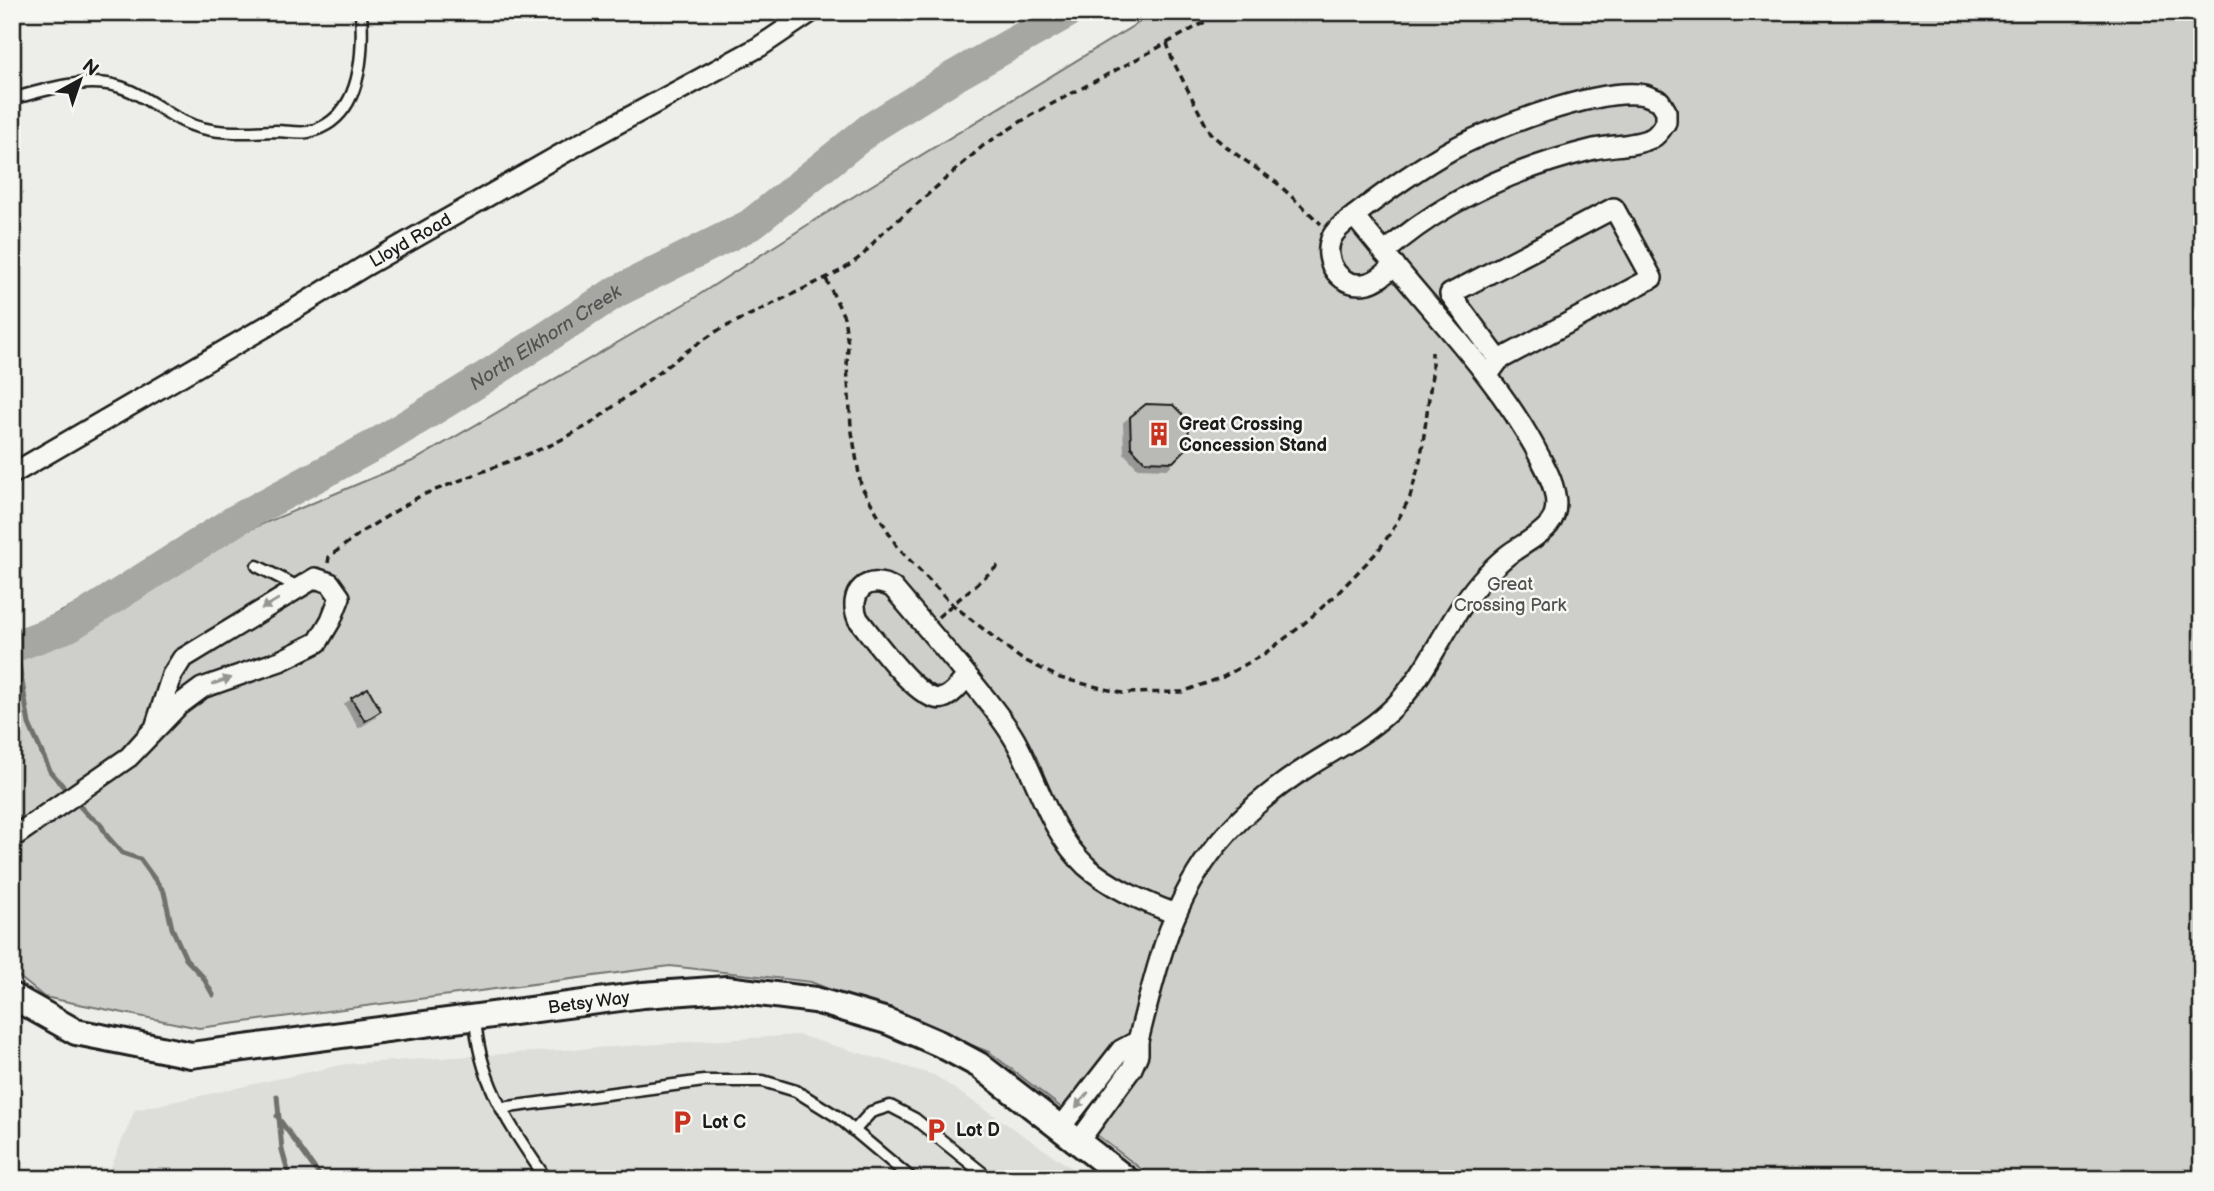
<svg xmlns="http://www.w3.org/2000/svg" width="2214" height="1191" font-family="'Balsamiq Sans',sans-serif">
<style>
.built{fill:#ddddda}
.green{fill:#cececb;stroke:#757574;stroke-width:2}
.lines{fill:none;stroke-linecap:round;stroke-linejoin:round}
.stream{stroke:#6f6f6d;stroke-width:5}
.river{stroke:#a6a6a3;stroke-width:32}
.building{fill:#b9b9b6;stroke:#1c1c1c;stroke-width:2;filter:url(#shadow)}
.service-casing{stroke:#1c1c1c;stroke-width:15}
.minor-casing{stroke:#1c1c1c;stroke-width:24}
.tertiary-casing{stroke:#1c1c1c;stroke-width:30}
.path{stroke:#1c1c1c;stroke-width:3.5;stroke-dasharray:7 5;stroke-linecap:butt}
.service{stroke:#f6f6f2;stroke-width:10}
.minor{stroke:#f6f6f2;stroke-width:19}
.tertiary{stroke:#f6f6f2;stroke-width:24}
.oneway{fill:#949492}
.labels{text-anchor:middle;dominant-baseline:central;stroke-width:5;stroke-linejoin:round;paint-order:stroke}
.street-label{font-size:18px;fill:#1c1c1c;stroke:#f6f6f2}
.poi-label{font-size:18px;font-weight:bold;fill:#1c1c1c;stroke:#f6f6f2;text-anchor:start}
.park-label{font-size:18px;fill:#515151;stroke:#f6f6f2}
.water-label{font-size:19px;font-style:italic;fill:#535352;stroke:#f6f6f2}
</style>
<defs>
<filter id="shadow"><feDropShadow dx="-6" dy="6" stdDeviation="0" flood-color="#0004"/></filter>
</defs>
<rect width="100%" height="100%" fill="#edede9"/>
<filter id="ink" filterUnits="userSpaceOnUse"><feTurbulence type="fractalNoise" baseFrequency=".0143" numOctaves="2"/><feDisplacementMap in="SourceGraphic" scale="14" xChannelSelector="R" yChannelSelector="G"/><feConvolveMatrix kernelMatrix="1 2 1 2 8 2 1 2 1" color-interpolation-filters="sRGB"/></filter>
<g filter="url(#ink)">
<path class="built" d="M798 1035 934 1075 1088 1179H106L135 1110 346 1064Z"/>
<path class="green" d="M1156 12H2202V1179H1154L989 1052 811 982 670 966 199 1028 44 997 12 971V635L120 584 415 460 691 300 815 220Z"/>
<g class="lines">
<path class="stream" d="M16 646 29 724 50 771 68 792
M74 800 88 815 100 823 107 836 122 853 140 859 164 892 172 928 186 959 203 977 213 995
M277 1096 282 1150 290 1179
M277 1116 322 1179"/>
<path class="river" id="s1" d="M12 647 69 626 236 520 380 442 476 383 616 292 750 225 871 128 953 77 1068 12"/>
</g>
<path class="building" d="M1146 404 1173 405 1190 422 1186 449 1173 462 1144 461 1131 447 1130 417Z
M368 688 381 711 365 721 351 698Z"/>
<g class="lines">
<g class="service-casing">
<path id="service" d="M12 99C44 90 84 77 117 86 147 94 171 121 202 128 226 134 252 132 276 131 286 131 299 134 308 132 361 120 364 56 361 12
M257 566 298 587
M475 1017C479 1084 510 1125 546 1179
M501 1108 704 1081H763L796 1091 838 1117 912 1179
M854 1131 871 1112 890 1106 915 1119 990 1179"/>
</g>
<g class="minor-casing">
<g id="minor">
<path d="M1354 216C1346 222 1335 229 1331 239 1322 262 1341 290 1368 283 1378 281 1387 272 1395 265"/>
<path d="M1488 375 1499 360 1652 278 1614 208 1450 294 1499 360"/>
<path id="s2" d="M12 474 267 326 365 266 574 147 759 47 811 12"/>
<path d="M967 676C961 683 953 695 943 698 921 706 872 636 858 619 847 593 867 573 893 588L960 667C979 691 1000 714 1015 740 1039 783 1049 831 1086 866 1112 889 1144 901 1175 914"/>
<path d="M12 838 129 757 179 705 202 688 280 661 318 642 331 620 340 597 330 583 315 578 182 659 172 675 155 728 129 757"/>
<path d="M1061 1127 1121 1050 1138 1041"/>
<path d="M1079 1141 1132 1068 1138 1054V1041C1156 970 1170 903 1217 845 1243 813 1274 788 1309 766 1339 747 1371 731 1396 705 1433 666 1450 612 1487 574 1495 566 1505 556 1515 550 1537 535 1561 526 1555 495 1552 477 1542 462 1534 446 1507 397 1472 356 1436 314 1408 282 1381 249 1354 216 1385 192 1417 169 1451 150 1492 128 1601 86 1645 95 1650 97 1655 99 1660 101L1666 111V122C1662 128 1658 135 1652 138 1635 146 1612 145 1594 149 1516 168 1444 200 1384 253"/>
</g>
</g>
<g class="tertiary-casing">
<g id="tertiary">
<path id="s3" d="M12 996 76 1032 191 1055 643 995 726 989 815 1000 887 1021 940 1044 979 1065 1126 1179"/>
</g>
</g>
<path class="path" d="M2184 12 2202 26
M1167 43 1223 12
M826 279 844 317 848 344 847 366 851 426 861 486 898 548 953 605 1020 658 1060 678 1122 693 1182 692 1223 677 1264 654 1300 627 1336 595 1378 551 1393 529 1410 497 1421 457 1432 375V352
M328 563 329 557 363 531 420 496 551 445 589 425 687 351 717 331 844 269 863 255 881 234 917 204 984 145 1033 114 1167 43 1172 59 1210 133 1226 147 1277 183 1321 224
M938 617 1000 564"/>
<use href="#service" class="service"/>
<use href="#minor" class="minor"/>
<use href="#tertiary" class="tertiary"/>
</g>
<defs><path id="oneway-solid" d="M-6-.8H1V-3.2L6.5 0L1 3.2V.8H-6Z" transform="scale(1.75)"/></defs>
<g class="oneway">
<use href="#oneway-solid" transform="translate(270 604) rotate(149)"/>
<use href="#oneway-solid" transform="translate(222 681) rotate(-19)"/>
<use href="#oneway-solid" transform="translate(1082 1100) rotate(129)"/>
</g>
</g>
<defs>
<g id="building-bare" transform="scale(1.89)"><path d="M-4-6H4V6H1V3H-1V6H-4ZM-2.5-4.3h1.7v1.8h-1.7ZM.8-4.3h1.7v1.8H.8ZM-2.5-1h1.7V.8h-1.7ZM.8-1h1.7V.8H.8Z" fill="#c8321e" stroke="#f6f6f2" stroke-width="2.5" paint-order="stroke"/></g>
<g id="parking-bare" transform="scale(1.89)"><path d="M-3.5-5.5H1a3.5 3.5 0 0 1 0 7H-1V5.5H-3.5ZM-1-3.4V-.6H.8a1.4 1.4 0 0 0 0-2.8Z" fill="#c8321e" stroke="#f6f6f2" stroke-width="2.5" paint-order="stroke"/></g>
</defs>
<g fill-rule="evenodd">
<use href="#building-bare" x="1159" y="434"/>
<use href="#parking-bare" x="682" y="1122"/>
<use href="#parking-bare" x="936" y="1130"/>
</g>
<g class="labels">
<g class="street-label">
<text stroke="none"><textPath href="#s2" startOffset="462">Lloyd Road</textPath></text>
<text stroke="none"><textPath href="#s3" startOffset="592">Betsy Way</textPath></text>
</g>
<g class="poi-label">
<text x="1179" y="424">Great Crossing<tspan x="1179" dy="21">Concession Stand</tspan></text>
<text x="702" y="1122">Lot C</text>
<text x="956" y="1130">Lot D</text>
</g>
<g class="park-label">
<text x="1510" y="584">Great<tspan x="1510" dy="21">Crossing Park</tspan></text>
</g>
<g class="water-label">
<text stroke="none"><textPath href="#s1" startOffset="618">North Elkhorn Creek</textPath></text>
</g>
</g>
<rect width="2214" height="1191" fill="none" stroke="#f6f6f2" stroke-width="42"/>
<rect x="21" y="21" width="2172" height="1149" fill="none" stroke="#1c1c1c" stroke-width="2.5" filter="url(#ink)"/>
<g transform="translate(80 80) rotate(40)" stroke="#f6f6f2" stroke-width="5" paint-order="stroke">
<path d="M0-5L12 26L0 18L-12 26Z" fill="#1c1c1c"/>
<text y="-10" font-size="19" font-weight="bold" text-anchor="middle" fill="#1c1c1c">N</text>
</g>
</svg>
